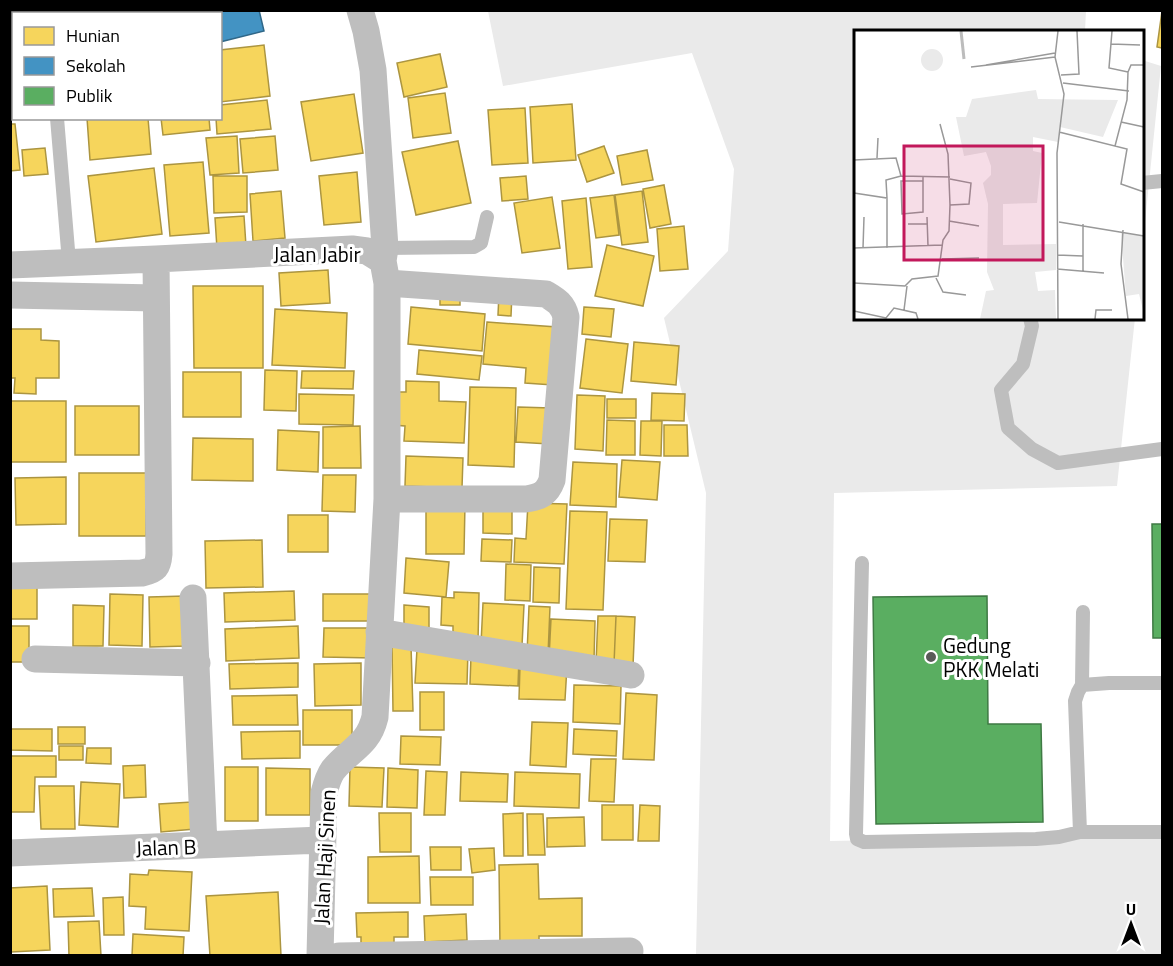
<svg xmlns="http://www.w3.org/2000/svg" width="1173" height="966" font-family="'Titillium Web',sans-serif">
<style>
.green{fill:#eaeaea}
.homes{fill:#f6d55c;stroke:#ac9540;stroke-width:1.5}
.schools{fill:#4393c3;stroke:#2f6788;stroke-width:1.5}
.public{fill:#5aae61;stroke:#3f7a44;stroke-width:1.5}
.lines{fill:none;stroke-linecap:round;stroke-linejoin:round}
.service{stroke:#bebebe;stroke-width:14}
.minor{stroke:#bebebe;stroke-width:27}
.poi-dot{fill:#595959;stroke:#fff;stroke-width:2}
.labels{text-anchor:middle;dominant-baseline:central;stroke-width:6;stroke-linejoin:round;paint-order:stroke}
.street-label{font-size:21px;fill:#000;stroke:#fff}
.poi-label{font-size:21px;fill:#000;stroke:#fff;text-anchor:start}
.inset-river{fill:none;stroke:#bcbcbc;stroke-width:3}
.inset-road{fill:none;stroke:#999;stroke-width:1.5}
.view{fill:#c2185b;fill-opacity:0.15;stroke:#c2185b;stroke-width:3}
.inset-edge{fill:none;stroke:#000;stroke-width:3}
</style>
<rect width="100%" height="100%" fill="#fff"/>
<path class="green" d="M488 11H1086L1085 31 855 32V318H1135L1117 486 834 493 830 841 1162 835V955H696L706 493 664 318 728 251 734 169 692 53 503 86Z
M1142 60 1161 66 1142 251Z"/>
<path class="homes" d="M155 10H174L175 14H127Z
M1162 11V48L1157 47Z
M264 45 270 96 220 102V50Z
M440 54 447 87 404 97 397 63Z
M445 93 451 133 413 138 408 98Z
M354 94 363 153 311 161 301 102Z
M267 100 271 129 217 134 216 118H220V105Z
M572 104 576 160 533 163 530 107Z
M525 108 528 163 492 165 488 110Z
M87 118H148L151 154 90 160Z
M161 118H209L210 130 163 135Z
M10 124H15L20 170 10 171Z
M237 136 239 173 210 175 206 138Z
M275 136 278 170 243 173 240 139Z
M458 141 471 203 416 215 402 152Z
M604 146 614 173 587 182 578 155Z
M45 148 48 174 24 176 22 150Z
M647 150 653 180 622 185 617 156Z
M203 162 209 233 170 236 164 165Z
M154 168 162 234 96 242 88 176Z
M357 172 361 222 324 225 319 176Z
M213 176H247V212L214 213Z
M526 176 528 199 502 201 500 178Z
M664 185 671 224 650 228 643 189Z
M281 191 285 238 253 241 250 194Z
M642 191 648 242 622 245 615 195Z
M614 195 619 235 596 238 590 198Z
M552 197 560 248 522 253 514 203Z
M586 198 592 267 568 269 562 201Z
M244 216 246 246 217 249 215 218Z
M684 226 688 269 660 271 657 229Z
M607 245 654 256 643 306 595 296Z
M328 270 330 303 281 306 279 273Z
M193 286H263V368H194Z
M460 290V305H440V291Z
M499 293 512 294 511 316 498 315Z
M411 307 485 314 482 351 408 344Z
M584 307 614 309 611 337 582 334Z
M275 309 347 313 345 368 272 365Z
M487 322 557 327 553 385 525 383 526 368 483 364Z
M10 329H41V340L59 341V378H36V394L14 393 15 378H10Z
M586 339 628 344 622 393 580 388Z
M634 342 679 346 676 385 631 381Z
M419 350 482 356 479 380 417 374Z
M265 370 297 371 296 411 264 410Z
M302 371H354L353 389 301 388Z
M183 372H241V417H183Z
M406 381 439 382V401L466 402 464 443 404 441 405 426 392 425 394 392H406Z
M470 387 516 388 514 467 468 465Z
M652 393 685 394 684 421 651 420Z
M299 394 354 395 353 425 299 424Z
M577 395 605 396 603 451 575 449Z
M607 399H636V418H607Z
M10 401H66V462H10Z
M75 406H139V455H75Z
M518 407 551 408 549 444 516 442Z
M607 420 635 421V455H606Z
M641 421H662L661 456 640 455Z
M664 425H687L688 456H664Z
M360 426 361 468H323V427Z
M278 430 319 432 318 472 277 470Z
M193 438 253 439V481L192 480Z
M406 456 463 458 462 488 405 486Z
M622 460 660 462 657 500 619 497Z
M573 462 617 464 616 507 570 505Z
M79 473H146V536H79Z
M323 475H356L355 512 322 511Z
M66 477V524L16 525 15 478Z
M528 503 567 504 564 564 514 562 515 538 526 539Z
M426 504H465L464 554H426Z
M483 505 512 506V534L483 533Z
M570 511 607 512 603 610 566 609Z
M288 515H328V552H288Z
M610 519 647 520 645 562 608 561Z
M482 539 512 540 511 562 481 561Z
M262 540 263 587 206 588 205 541Z
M406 558 449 562 446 597 404 593Z
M506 564 531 565 530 601 505 600Z
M534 567 560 568 559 603 533 602Z
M10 582H37V619H10Z
M294 591 295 620 225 622 224 593Z
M454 592 479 593 478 642H453V626L441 625 442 597 454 598Z
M110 594 143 595 142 646 109 645Z
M323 594H374V621H323Z
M185 596 187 646 150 647 149 597Z
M483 603 524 605 522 646 481 644Z
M73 605 104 606 103 646H73Z
M404 605 429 607V630L404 629Z
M529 606 550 607 548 655 527 654Z
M598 616H616L614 664 596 663Z
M616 616 635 617 633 666 614 664Z
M551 619 595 621 594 660 549 658Z
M10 626H29V662H10Z
M298 626 299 658 226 661 225 629Z
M324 628H373V658L323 657Z
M392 645H411L413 711H393Z
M417 649 468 650 467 684 415 683Z
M471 656 519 658 518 686 470 684Z
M298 663V687L230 689 229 664Z
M361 663V705L315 706 314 664Z
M520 665 567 666 565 700 519 699Z
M574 685 621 686 620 724 573 722Z
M420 692H444V730H420Z
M626 693 657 695 654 760 623 759Z
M297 695 298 725H233L232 696Z
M303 710H352V745H303Z
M532 722 568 723 566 767 530 765Z
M58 727H85V744H58Z
M10 729H52V751L10 750Z
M574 729 617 731 616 756 573 754Z
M300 731V758L242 759 241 732Z
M401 736 441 737 440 765 400 764Z
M59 746H83V760H59Z
M87 748H111V764L86 763Z
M10 756H56V777H35L34 812H10Z
M591 759H616L614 802 589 801Z
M145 765 146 797 124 798 123 766Z
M225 767H258V821H225Z
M350 767 384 768 382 807 349 806Z
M266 768 310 769V815H266Z
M388 768 418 770 417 808 387 807Z
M426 771 447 772 445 815H424Z
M461 772 508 774 507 802 460 801Z
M515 772 580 774 579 808 514 806Z
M81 782 120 784 118 827 79 825Z
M39 786H74L75 829H41Z
M192 802 195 829 161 832 159 804Z
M602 805H633V840H602Z
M640 805 660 806 659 841H638Z
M379 813H411V852H380Z
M523 813V856H504L503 814Z
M527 814H543L545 855H528Z
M584 817 585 846 547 847V818Z
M430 847H461V870H431Z
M494 848 495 870 472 873 469 849Z
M419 856 420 903H368V857Z
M538 864 539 899 582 898V936H539V946L500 947 499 865Z
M149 870 192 872 189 931 145 929 146 907 129 906 130 874 148 875Z
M430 877H473V905H431Z
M47 886 50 950 11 952 10 888Z
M92 888 94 916 54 917 53 889Z
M278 892 281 956H210L206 896Z
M123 897 124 935H104L103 898Z
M408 912V937H394V952L361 953V937H357L356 913Z
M466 914 467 940 425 942 424 916Z
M99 921 101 956H69L68 922Z
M133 934 184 937 183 956H132Z"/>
<path class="schools" d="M10 10H34V11L24 14H14V16L10 17Z
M202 10H259L264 31 220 42V14H203Z"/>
<path class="public" d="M1152 524H1162V638H1153Z
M987 596 988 724H1041L1043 822 876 824 873 597Z"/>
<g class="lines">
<path class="service" d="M57 118 69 262
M1142 183 1162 181
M385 248 474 247 481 243 487 217
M1030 318 1032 326 1023 364 1001 390 1008 428 1032 449 1058 463 1162 449
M862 563 856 834 857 839 864 842 1036 839 1059 837 1080 832
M1162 683H1109L1082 685 1078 692 1075 701 1080 832H1162
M1082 685 1083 612"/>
<path class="minor" d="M10 93 14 92
M10 265 156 259 352 249 367 251 383 261
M10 295 156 298
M387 499H526C540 497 547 494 552 480L566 317C563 304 556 300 546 294L387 283
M10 576 142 573C156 570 158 567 159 554L156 259
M193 598 204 845
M379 632 631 675
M35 659 197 663
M10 853 322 840
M320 956 324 793C326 785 328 777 333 770 350 749 368 746 375 717L387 499V283L383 261 385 248 373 70 366 31 360 10
M339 956 630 951"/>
</g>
<circle class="poi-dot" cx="931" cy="657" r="6"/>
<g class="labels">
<g class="street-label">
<text x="317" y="254">Jalan Jabir</text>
<text transform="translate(166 847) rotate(-2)">Jalan B</text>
<text transform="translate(324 857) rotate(-87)">Jalan Haji Sinen</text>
</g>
<g class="poi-label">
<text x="943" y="645">Gedung<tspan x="943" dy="24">PKK Melati</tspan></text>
</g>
</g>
<g transform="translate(854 30)">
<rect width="290" height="290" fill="#fff"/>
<path d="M67 30a11 11 0 1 1 22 0a11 11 0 1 1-22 0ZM182 60 184 69 264 70 249 107 206 97 204 112 179 107V121L188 123 183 173 149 174V215L202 214V240L181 242 184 261 201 260 202 289H126L132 261 140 260 133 242 134 174 129 153 137 145V136L132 122 110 126 102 87H112L118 69ZM267 202 289 206V280L285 264 272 266Z" fill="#eaeaea"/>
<path class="inset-river" d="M107 1 110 29"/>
<path class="inset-road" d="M204 1 201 27 210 64 203 123 204 289M258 1 255 38 274 42M257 14 286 15M132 35 201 23M117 37 201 27M274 42 277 35H290M207 45 225 44 223 1M209 53 275 61M267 92 290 97M205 102 273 119 267 154 290 162M261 116 273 70 274 42M23 128 24 108M0 130 42 128 47 146 96 147M69 146V182L48 184 47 151H69M0 163 33 168 32 150 47 146M33 168V218M96 175 115 174 117 153 96 149M73 187 74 216M95 191 125 196M205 192 290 206M54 194H74M229 194V241M269 200 267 234 274 289M0 218 88 215M9 218 10 187M203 225 229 226M88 229 125 228M203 239 250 243M82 248 89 262 112 265M0 253 51 256 58 249 84 246 89 210 95 201 96 175 94 124 86 94M50 280 53 256M0 281 32 288 40 278 62 283 64 289M241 289 242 280H258"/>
<path class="view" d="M50 116H189V230H50Z"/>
<rect width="290" height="290" class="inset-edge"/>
</g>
<rect width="1173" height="966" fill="none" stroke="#000000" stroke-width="24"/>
<rect x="12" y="12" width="210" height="108" fill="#ffffff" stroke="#999999" stroke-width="1.5"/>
<rect x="24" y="27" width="30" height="18" fill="#f6d55c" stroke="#999999" stroke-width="1.5"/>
<text x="66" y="42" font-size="18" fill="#000000">Hunian</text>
<rect x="24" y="57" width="30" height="18" fill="#4393c3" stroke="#999999" stroke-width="1.5"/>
<text x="66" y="72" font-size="18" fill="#000000">Sekolah</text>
<rect x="24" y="87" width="30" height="18" fill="#5aae61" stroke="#999999" stroke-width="1.5"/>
<text x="66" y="102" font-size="18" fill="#000000">Publik</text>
<g transform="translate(1131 924)" stroke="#ffffff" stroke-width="4.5" paint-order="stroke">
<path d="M0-4.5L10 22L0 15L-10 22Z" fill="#000000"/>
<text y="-9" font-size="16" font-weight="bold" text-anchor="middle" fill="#000000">U</text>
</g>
</svg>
